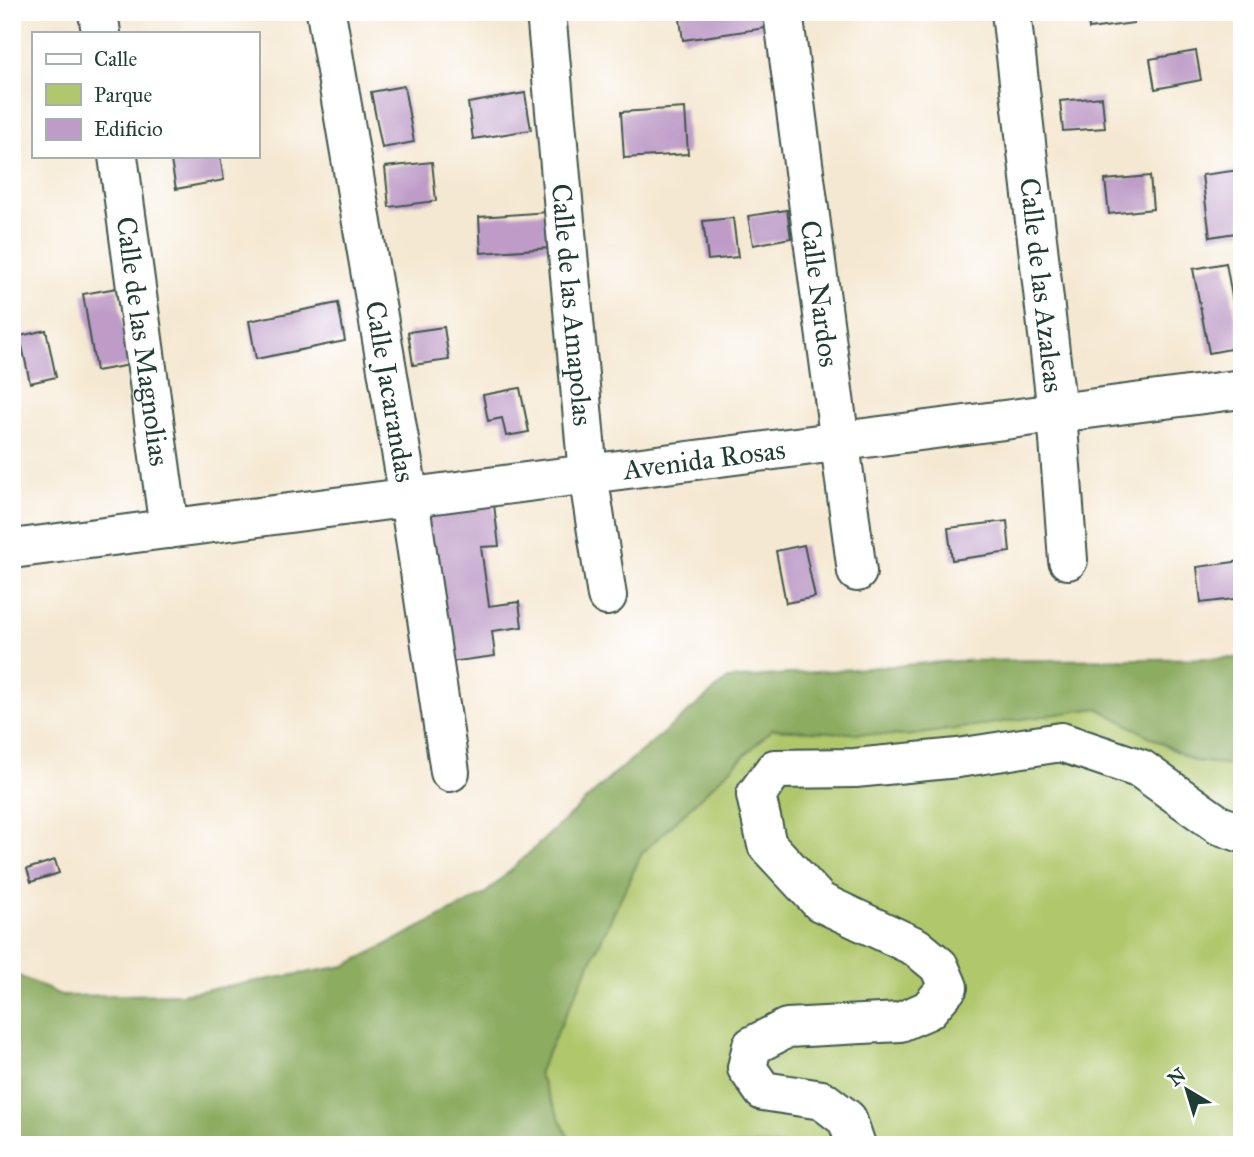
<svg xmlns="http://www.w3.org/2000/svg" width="1254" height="1157" font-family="'IM FELL Great Primer',serif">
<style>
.green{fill:#b0c76c;stroke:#688250;stroke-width:2}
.forest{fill:#8cac60;stroke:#56744a;stroke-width:2}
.building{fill:#be9cc7}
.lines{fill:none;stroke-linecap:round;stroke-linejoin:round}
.minor-casing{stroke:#3f574c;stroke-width:42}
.minor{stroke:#fff;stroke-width:38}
.labels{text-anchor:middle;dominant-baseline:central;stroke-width:5;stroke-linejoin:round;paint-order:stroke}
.street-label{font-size:28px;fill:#1f3d34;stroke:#fff}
</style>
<rect width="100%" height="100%" fill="#fff"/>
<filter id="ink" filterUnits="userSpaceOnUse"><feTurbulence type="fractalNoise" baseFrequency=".0143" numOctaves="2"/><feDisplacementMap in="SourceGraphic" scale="14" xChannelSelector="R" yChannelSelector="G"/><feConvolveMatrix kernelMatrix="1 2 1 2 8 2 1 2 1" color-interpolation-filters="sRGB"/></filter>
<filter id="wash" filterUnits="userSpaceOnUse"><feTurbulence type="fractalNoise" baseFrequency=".00686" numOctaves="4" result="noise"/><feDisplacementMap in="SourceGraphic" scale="28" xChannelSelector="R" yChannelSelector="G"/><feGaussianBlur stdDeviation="1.57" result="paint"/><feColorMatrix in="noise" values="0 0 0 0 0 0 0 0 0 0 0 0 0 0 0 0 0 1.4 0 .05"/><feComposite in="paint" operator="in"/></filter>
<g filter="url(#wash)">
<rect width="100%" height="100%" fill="#f5e8d2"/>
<path class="green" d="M1098 708 1194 761 1242 766V1145H572L538 1073 642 853 772 729 906 736Z"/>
<path class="forest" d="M1242 658V766L1194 761 1098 708 906 736 772 729 642 853 538 1073 572 1145H12V973L63 996 182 994 345 966 485 894 613 775 728 679 955 661Z"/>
<g id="blocks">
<path class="building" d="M679 12H764L766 28 683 40Z
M1087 12H1133L1134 23 1089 29Z
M1196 51 1201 80 1155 89 1150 59Z
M404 86 414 142 382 148 371 92Z
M525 93 531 130 473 139 468 103Z
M1102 97 1105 128 1063 131 1060 101Z
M685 108 688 154 624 158 621 112Z
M205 156H220L224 180 176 189 171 161Z
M432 162 436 201 389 207 385 167Z
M1239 170 1242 189V232L1210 237 1202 175Z
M1150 176 1153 209 1109 214 1105 180Z
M787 210 791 238 753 245 748 216Z
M548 212 550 248 481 253 479 217Z
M733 218 738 257 708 260 703 221Z
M1226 263 1241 347 1209 353 1193 269Z
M117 288 130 365 96 371 83 294Z
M338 303 345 341 256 359 249 321Z
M444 327 449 360 413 365 408 332Z
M46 330 56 377 30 383 20 336Z
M520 388 529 432 506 436 502 418 488 421 483 395Z
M493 496 499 546 481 547 489 606 519 602 522 627 492 631 495 656 434 664 418 506Z
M1007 521 1010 552 952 560 948 528Z
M804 545 815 597 786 603 776 551Z
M1242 561V598L1201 603 1197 567Z
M55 860 59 873 31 882 27 869Z"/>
</g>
</g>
<g filter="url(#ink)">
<use href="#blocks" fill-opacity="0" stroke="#3f574c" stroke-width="2"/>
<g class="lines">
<g class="minor-casing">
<g id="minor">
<path d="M98 12 101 33"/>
<path id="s1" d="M326 12 409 498 450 772"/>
<path id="s2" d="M546 12 588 474 607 596"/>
<path id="s3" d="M783 12 857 572"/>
<path id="s4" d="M1011 12 1057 413 1068 560"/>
<path id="s5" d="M118 156 169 529"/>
<path id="s6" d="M12 549 1242 389"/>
<path d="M856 1145 847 1119 822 1100 763 1091 747 1068 752 1046 787 1028 900 1022 928 1010 948 987 939 966 916 947 820 902 767 845 756 795 775 769 855 768 958 758 1061 742 1141 769 1219 825 1242 833"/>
</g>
</g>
<use href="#minor" class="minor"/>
</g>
</g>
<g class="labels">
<g class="street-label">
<text stroke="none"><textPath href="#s4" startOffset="275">Calle de las Azaleas</textPath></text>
<text stroke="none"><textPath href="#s3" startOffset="284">Calle Nardos</textPath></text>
<text stroke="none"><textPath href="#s2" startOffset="294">Calle de las Amapolas</textPath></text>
<text stroke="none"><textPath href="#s5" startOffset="187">Calle de las Magnolias</textPath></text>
<text stroke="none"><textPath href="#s1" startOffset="385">Calle Jacarandas</textPath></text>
<text stroke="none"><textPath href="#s6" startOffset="698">Avenida Rosas</textPath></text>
</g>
</g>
<rect width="1254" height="1157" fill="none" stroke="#fff" stroke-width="42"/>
<rect x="32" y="32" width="228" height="126" fill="#ffffff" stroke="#a5b1ae" stroke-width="2"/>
<rect x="46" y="54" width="35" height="10" fill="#ffffff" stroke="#a5b1ae" stroke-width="2"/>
<text x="94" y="66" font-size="21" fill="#1f3d34">Calle</text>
<rect x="46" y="84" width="35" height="21" fill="#b0c76c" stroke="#a5b1ae" stroke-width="2"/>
<text x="94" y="102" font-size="21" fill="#1f3d34">Parque</text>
<rect x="46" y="119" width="35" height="21" fill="#be9cc7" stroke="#a5b1ae" stroke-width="2"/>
<text x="94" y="136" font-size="21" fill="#1f3d34">Edificio</text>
<g transform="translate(1187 1090) rotate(322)" stroke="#ffffff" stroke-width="5" paint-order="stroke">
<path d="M0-5L12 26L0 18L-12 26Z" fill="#1f3d34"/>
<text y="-10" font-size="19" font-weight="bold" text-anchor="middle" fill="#1f3d34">N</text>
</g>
</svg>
